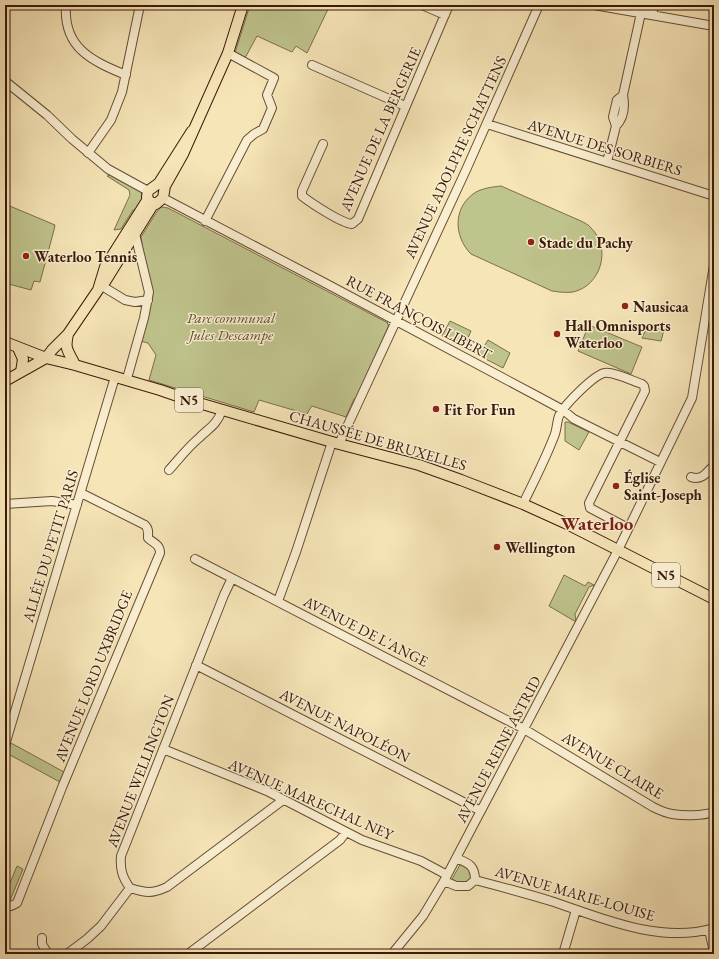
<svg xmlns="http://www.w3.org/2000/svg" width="719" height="959" font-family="'EB Garamond',serif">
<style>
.green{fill:#bfc38c;stroke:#7c6e4a}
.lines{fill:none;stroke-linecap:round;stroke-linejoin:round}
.minor-casing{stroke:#684c34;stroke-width:10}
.major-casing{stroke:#391909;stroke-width:12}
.minor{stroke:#f9eed0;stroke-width:8}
.major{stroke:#f6e5b7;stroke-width:10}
.poi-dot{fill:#8f2418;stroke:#f9eed0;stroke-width:1.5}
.labels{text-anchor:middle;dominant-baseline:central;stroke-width:3;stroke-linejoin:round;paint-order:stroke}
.shield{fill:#f9eed0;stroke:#735945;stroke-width:1}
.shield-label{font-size:14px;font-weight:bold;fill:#391909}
.street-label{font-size:15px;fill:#391909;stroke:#f9eed0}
.poi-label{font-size:15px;font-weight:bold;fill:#391909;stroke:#f9eed0;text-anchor:start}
.park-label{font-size:15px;font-style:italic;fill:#614c30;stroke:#f9eed0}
.district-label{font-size:19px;font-weight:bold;fill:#7a1f14;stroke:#f9eed0}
</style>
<rect width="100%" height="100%" fill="#f6e5b7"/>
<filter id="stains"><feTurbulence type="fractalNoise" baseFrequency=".005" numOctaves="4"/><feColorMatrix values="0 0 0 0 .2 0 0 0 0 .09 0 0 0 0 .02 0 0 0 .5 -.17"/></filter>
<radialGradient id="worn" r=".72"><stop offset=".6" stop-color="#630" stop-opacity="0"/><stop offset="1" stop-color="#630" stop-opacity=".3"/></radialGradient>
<path class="green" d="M250 5H330L307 53 296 46 292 52 257 36 245 58 235 53Z
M113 175 141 191 144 198 136 210H133L121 229 114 230 130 195 129 190 107 176Z
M501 186 581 221C585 223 589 225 591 228 612 248 601 286 573 292 566 293 559 292 552 291L471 254C453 236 453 206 476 192 484 188 492 187 501 186Z
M5 204 55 225 54 230 40 282 34 281 31 290 5 283Z
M161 207 168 208 388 323 387 324 389 325 356 399H354L346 417 312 406 311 407 307 414 259 400 254 412 149 380 156 355 148 343 140 341 150 295 141 237 156 213Z
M450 321 471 331 467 340 468 341V342L469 348 468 350 442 336Z
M589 325 642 347 631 374 578 351Z
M647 327 664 330 661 341 642 338Z
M488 340 510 353 503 368 474 353 475 350 483 348Z
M565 422H568L589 432 579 450 565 441Z
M564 575 585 586 588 582 594 585 589 587 575 614 576 622 549 606Z
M11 743 64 772 60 782 8 754Z
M461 863 467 866 473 873 469 882 460 883 452 879Z
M17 866 23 869 9 903 5 901V895Z"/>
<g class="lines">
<g class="minor-casing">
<path id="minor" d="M66 5C63 48 92 61 126 75
M422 5 445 15
M594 5 714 26
M652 15 654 5
M312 65 405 106
M5 81 47 115 72 139 108 169 148 191
M487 124 714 196
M616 126C624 118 625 106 623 95L641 13
M323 144 302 191V196C311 203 341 223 352 224L358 219 449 5
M88 153 111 120 122 92 140 5
M607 162 616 126 613 117 617 100 623 95
M163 198 325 283 537 396 563 410 574 419 660 462
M205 221 247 140 254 134 263 129 272 108 267 95 274 78 228 53
M102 286 125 300 135 302 148 300
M126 380 128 375 144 318 149 292 135 234
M339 444 466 170 539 5
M169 470C179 459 188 447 199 438 209 428 217 425 222 410
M691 477C702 481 707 472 714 465
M5 504 52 501 77 505
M523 504C534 481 546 458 555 434 557 428 557 421 559 416 564 405 593 376 604 373 612 371 633 381 642 384L644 386 645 391 589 503 590 508 628 528
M195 559 524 729 653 807C659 810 665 813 672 814 684 816 702 816 714 812
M278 601 296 552 332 442
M196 665 481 811
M5 745 115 377
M163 749 267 791 362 840 421 861 447 875
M475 880C502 887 528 894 554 902 604 919 661 944 714 928
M444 881 456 886H468L475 880C475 865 468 863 456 858
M130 888C122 877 120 869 121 856L224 595 232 578
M130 888C146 893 152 894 167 887L283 800
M5 904 11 906 17 903 63 785 160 553C160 544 153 543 148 538 148 532 149 529 145 525L81 493
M709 930 714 952
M42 938V944L48 954
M67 954 87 939 101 926 130 888
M188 954 340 840 346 832
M392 954 423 916 444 881 618 550 692 398 714 265
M563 954 576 910"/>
</g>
<g class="major-casing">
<path id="major" d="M192 131 159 183 148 191 147 197 150 202 156 204 163 198 165 186 183 154 228 53 243 5
M103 285 154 203
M68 334C64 351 69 351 75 365
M5 342 46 358 75 365 160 390 192 401 339 444 419 465 461 480 523 504 565 523 714 599
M18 348 23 359 21 372
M5 381 46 358 52 350 68 334 98 290 105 267 148 199"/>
</g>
<use href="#minor" class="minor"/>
<use href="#major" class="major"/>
</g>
<g class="poi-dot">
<circle cx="531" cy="242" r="4"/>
<circle cx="26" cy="256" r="4"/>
<circle cx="625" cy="306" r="4"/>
<circle cx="557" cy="334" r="4"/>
<circle cx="436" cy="409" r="4"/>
<circle cx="616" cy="486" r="4"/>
<circle cx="497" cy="547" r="4"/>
</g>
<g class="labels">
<g class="shield">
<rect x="175" y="388" width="28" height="24" rx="3"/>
<rect x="652" y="563" width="28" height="24" rx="3"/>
</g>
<g class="shield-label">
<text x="189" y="400">N5</text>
<text x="666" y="575">N5</text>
</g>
<g class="street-label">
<text transform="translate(380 129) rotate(-66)">AVENUE DE LA BERGERIE</text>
<text transform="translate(605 147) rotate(17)">AVENUE DES SORBIERS</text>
<text transform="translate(455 157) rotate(-65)">AVENUE ADOLPHE SCHATTENS</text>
<text transform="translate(419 317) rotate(28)">RUE FRANÇOIS LIBERT</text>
<text transform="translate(378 440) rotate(16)">CHAUSSÉE DE BRUXELLES</text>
<text transform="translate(50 546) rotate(-73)">ALLÉE DU PETIT PARIS</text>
<text transform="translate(366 631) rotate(27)">AVENUE DE L'ANGE</text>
<text transform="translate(93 676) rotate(-68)">AVENUE LORD UXBRIDGE</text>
<text transform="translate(345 725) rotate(27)">AVENUE NAPOLÉON</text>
<text transform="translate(498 749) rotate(-62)">AVENUE REINE ASTRID</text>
<text transform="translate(613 765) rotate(31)">AVENUE CLAIRE</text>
<text transform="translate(140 771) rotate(-69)">AVENUE WELLINGTON</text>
<text transform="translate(311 799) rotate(24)">AVENUE MARECHAL NEY</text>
<text transform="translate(575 893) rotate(16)">AVENUE MARIE-LOUISE</text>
</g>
<g class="poi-label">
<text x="539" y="242">Stade du Pachy</text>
<text x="34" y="256">Waterloo Tennis</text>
<text x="633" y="306">Nausicaa</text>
<text x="565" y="325">Hall Omnisports<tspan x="565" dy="17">Waterloo</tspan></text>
<text x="444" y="409">Fit For Fun</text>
<text x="624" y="477">Église<tspan x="624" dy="17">Saint-Joseph</tspan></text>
<text x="505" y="547">Wellington</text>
</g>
<g class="park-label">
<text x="231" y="317">Parc communal<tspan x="231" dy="17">Jules Descampe</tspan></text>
</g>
<g class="district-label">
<text x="597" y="523">Waterloo</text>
</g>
</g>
<rect width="719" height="959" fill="none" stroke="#f6e5b7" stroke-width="20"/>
<rect x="6" y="6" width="707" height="947" fill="none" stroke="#391909" stroke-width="2"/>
<rect x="10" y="10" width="699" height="939" fill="none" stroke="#391909"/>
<rect width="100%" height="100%" filter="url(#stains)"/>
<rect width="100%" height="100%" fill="url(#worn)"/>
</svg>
